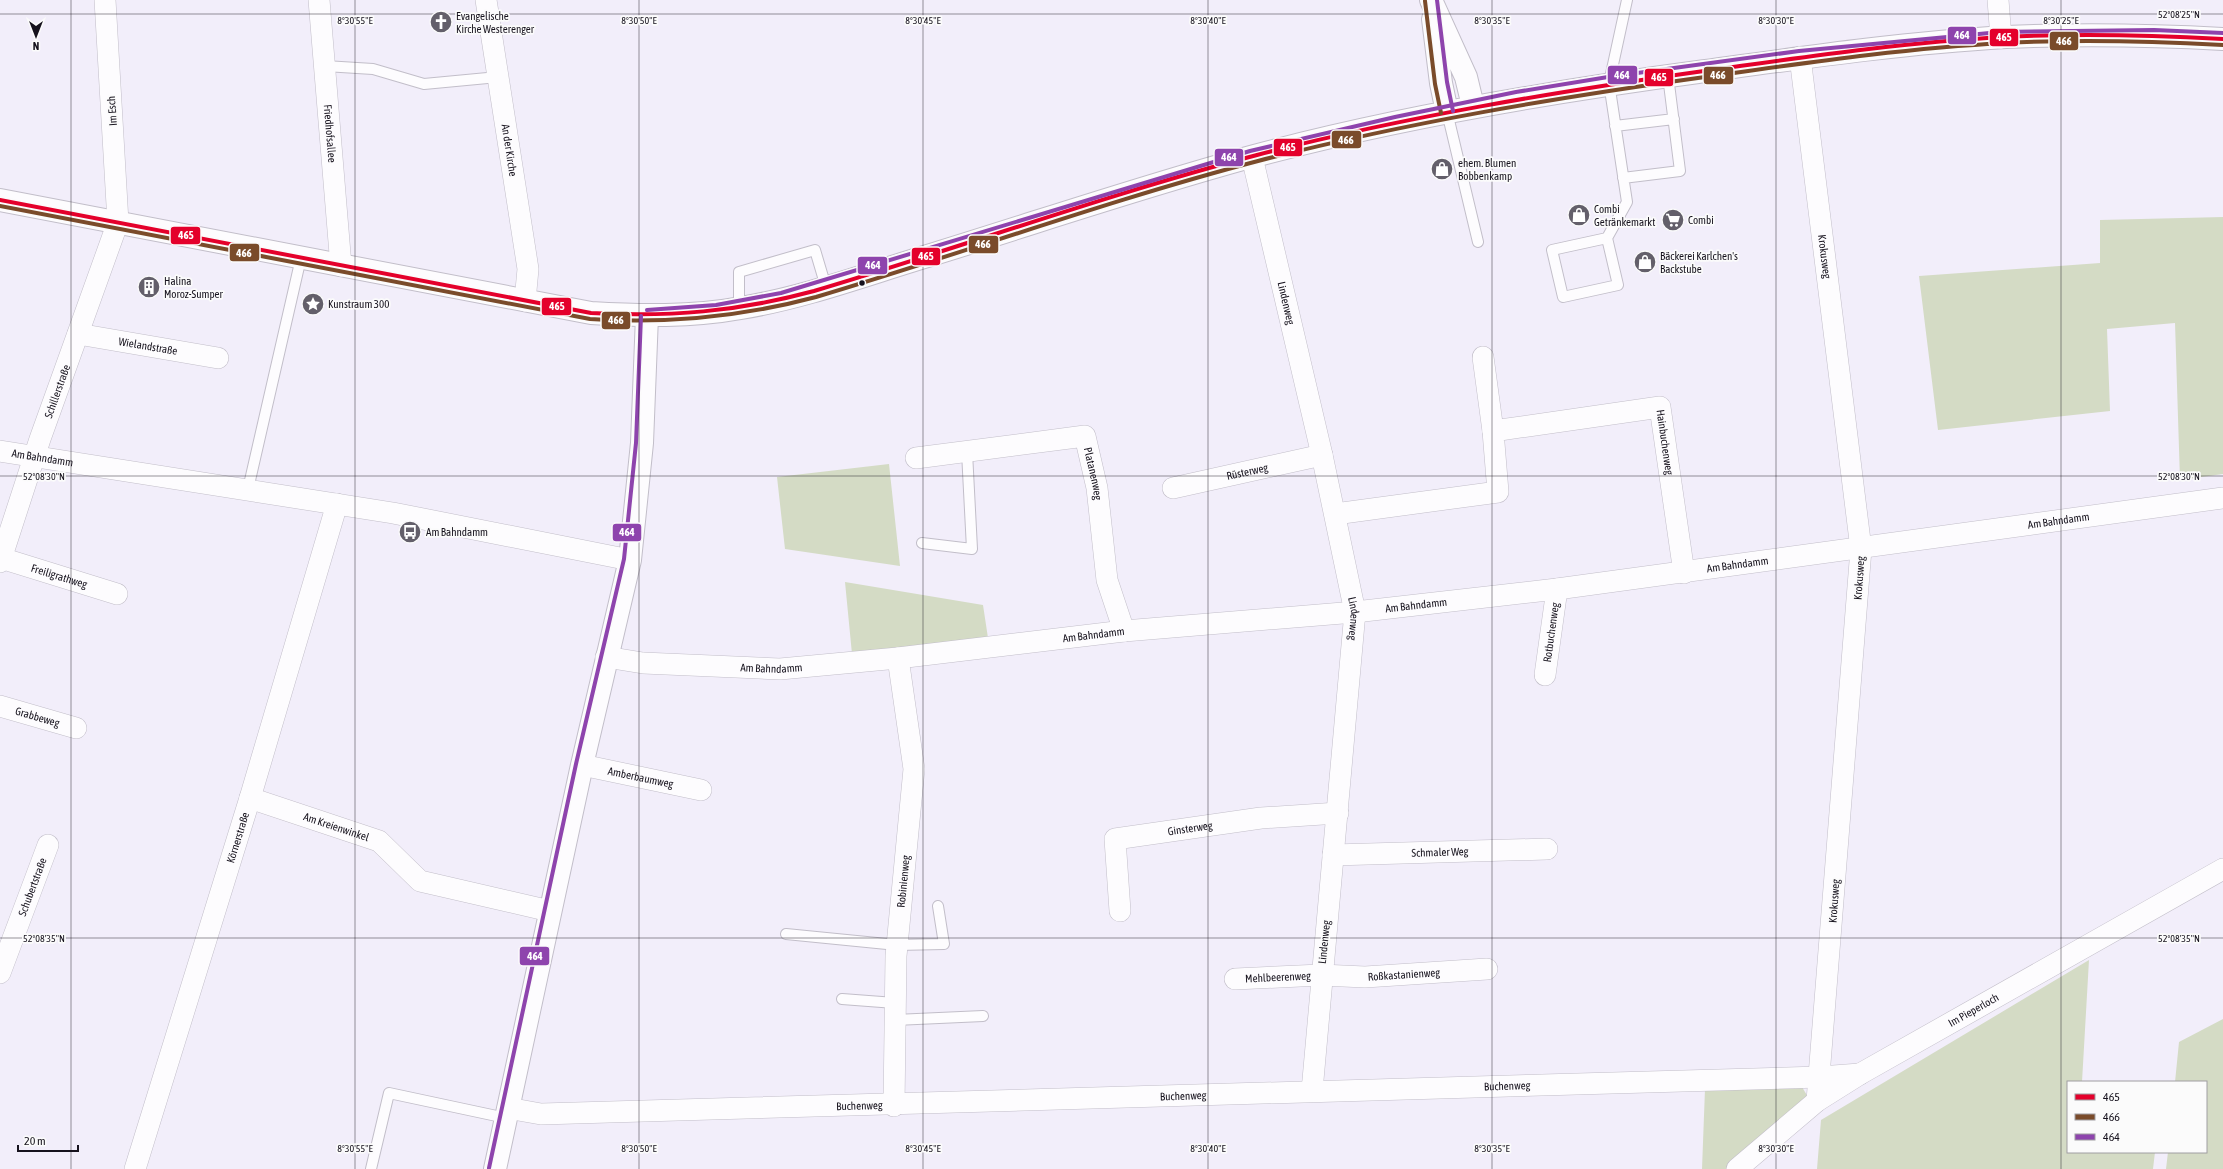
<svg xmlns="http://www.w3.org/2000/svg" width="2223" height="1169" font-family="'Asap Condensed',sans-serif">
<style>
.green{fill:#d4dbc5}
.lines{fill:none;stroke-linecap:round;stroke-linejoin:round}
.service-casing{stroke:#c2bec9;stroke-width:12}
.minor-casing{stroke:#c2bec9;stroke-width:22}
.tertiary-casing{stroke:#c2bec9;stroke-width:24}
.service{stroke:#fdfcfe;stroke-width:10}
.minor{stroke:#fdfcfe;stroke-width:21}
.tertiary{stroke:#fdfcfe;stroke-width:22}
.bus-1-casing{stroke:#fbfbfb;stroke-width:7}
.bus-2-casing{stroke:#fbfbfb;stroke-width:7}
.bus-3-casing{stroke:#fbfbfb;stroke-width:7}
.bus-1{stroke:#e4002b;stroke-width:4}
.bus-2{stroke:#7a4b2a;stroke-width:4}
.bus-3{stroke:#8e44ad;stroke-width:4}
.ticks{fill:none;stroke:#16121d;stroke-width:1;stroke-opacity:0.45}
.bus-dot{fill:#16121d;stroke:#fbfbfb;stroke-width:1.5}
.labels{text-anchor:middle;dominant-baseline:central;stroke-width:3.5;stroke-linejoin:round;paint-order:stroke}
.poi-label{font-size:11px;fill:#16121d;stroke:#fbfbfb;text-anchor:start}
.street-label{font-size:11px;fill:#16121d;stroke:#fbfbfb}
.ticks-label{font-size:10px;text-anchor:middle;fill:#16121d;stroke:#fbfbfb;stroke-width:3.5;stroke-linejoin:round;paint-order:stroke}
.line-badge{stroke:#fbfbfb;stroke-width:1.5}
.badge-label{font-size:11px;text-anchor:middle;font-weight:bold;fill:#fff}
</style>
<rect width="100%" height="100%" fill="#f2eefa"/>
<path class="green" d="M2223 217V474L2180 480 2175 323 2107 329 2110 411 1938 430 1919 276 2100 263V220Z
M889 464 900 566 785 549 777 477Z
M845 582 983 605 988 638 852 654Z
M2089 960 2082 1082H2068V1152H2155L2153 1169H1817L1821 1120Z
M2223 1019V1169H2166L2168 1152H2206V1082H2175L2179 1042Z
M1802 1087 1808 1097 1794 1112 1726 1169H1702L1705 1089Z"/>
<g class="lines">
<g class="service-casing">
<path id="service" d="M325 66 373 69 424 84 498 77
M1447 112 1478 242
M1615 126 1674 119
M1623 178 1680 171 1668 76
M1607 238 1552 250 1563 297 1618 285 1607 238 1627 202 1609 83 1627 0
M739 308V272L815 250 826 287
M248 489 301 258
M922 543 972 549 967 452
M786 934 897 945 944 944 938 906
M842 999 895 1003
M895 1020 983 1016
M371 1169 389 1093 506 1118"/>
</g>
<g class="minor-casing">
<g id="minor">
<path id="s1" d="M319 0 341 266"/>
<path id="s2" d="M486 0 528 269 525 301"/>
<path d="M1998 0 2001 38"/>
<path id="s3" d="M1800 57 1861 549 1817 1101"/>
<path id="s4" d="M1252 157 1322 455 1355 612 1312 1091"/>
<path id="s5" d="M78 334 218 358"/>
<path d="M1483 357 1493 431"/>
<path id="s6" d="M0 451 393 513 630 560"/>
<path id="s7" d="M916 458 1085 436 1097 488 1107 580 1124 631"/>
<path id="s8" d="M1173 488 1322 455"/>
<path id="s9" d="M1335 514 1498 492 1493 431 1660 407 1684 573"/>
<path id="s10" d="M1 558 117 594"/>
<path id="s11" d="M0 562 40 439 118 222 105 0"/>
<path id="s12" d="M606 657 643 663 780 669 898 658 1124 631 1355 612 1557 589 2223 498"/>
<path id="s13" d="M1545 675 1557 589"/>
<path id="s14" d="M0 706 76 728"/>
<path id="s15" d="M582 765 701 790"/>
<path id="s16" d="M250 798 379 841 420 881 550 911"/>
<path id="s17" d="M1333 855 1547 849"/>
<path id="s18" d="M1120 911 1115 839 1261 818 1338 813"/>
<path id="s19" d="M0 973 48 845"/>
<path id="s20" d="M1235 979 1321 975 1365 977 1487 969"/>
<path id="s21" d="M894 1106 896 956 914 769 898 658"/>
<path id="s22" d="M508 1108 541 1114C968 1104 1394 1088 1820 1077L1860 1074"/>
<path id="s23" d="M135 1169 250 798 337 504"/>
<path id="s24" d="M1737 1169 1817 1101 1860 1074 2223 869"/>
</g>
</g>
<g class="tertiary-casing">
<path id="tertiary" d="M1431 0 1466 77 1473 106
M1433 19 1441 83 1447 112
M0 200 591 313C641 316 691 317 741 308 807 297 870 273 934 254 1041 221 1147 185 1254 156 1400 117 1548 92 1698 72 1800 58 1902 43 2006 37 2078 34 2151 35 2223 39
M495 1169 582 765 630 560 642 443 647 316"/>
</g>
<use href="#service" class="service"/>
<use href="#minor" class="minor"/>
<use href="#tertiary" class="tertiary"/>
<g class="bus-1-casing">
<path id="bus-1" d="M0 200 591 313C671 317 736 312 814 291 962 247 1108 194 1257 155 1404 117 1554 92 1704 71 1804 57 1905 42 2006 37 2078 33 2151 35 2223 39"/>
</g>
<g class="bus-2-casing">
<path id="bus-2" d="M1425 1 1435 84 1441 113
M0 206 590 319C667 324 741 317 816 297 964 253 1109 200 1258 161 1405 123 1554 98 1705 77 1805 63 1905 48 2006 43 2078 39 2151 41 2223 45"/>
</g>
<g class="bus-3-casing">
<path id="bus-3" d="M1437 0 1447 82 1453 111
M647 310 716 305 781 293 1250 151 1395 117 1516 92 1608 77 1799 51 2000 32 2154 30 2223 33
M489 1168 576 764 624 559 636 443 641 316"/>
</g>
<use href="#bus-1" class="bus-1"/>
<use href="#bus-2" class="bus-2"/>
<use href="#bus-3" class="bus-3"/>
</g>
<path class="ticks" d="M71 0V1169M355 0V1169M639 0V1169M923 0V1169M1208 0V1169M1492 0V1169M1776 0V1169M2061 0V1169M0 14H2223M0 476H2223M0 938H2223"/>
<defs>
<g id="church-disc" transform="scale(1.15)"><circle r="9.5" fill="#635f6a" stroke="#fbfbfb"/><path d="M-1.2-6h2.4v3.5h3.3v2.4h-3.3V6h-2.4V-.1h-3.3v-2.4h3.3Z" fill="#fff"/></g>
<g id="shop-disc" transform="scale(1.15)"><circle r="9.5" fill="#635f6a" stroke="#fbfbfb"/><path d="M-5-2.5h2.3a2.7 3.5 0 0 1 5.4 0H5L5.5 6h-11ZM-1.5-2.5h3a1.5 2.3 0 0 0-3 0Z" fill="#fff"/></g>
<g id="supermarket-disc" transform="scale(1.15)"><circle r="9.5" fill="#635f6a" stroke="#fbfbfb"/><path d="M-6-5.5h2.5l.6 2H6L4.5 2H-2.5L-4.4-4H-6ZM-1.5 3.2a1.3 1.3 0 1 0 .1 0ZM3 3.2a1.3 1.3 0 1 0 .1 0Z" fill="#fff"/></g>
<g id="building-disc" transform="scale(1.15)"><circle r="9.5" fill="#635f6a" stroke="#fbfbfb"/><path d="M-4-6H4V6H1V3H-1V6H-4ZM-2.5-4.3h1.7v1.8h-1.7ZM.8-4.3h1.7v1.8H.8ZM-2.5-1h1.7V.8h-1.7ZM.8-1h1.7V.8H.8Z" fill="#fff"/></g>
<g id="sight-disc" transform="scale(1.15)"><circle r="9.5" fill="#635f6a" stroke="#fbfbfb"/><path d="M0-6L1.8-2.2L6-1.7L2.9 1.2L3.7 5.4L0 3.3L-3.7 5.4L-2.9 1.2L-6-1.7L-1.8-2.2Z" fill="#fff"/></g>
<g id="bus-disc" transform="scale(1.15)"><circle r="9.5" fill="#635f6a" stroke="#fbfbfb"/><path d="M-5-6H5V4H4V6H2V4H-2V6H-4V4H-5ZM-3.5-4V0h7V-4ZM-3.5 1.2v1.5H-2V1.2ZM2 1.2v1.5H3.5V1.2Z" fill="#fff"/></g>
</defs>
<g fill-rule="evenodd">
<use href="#church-disc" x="441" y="22"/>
<use href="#shop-disc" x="1442" y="169"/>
<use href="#shop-disc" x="1579" y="215"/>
<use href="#supermarket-disc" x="1673" y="220"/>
<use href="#shop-disc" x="1645" y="262"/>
<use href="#building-disc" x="149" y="287"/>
<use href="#sight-disc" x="313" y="304"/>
<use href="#bus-disc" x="410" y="532"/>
</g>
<circle class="bus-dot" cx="862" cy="283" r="3.5"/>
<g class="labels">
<g class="poi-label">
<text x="456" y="16">Evangelische<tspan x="456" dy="13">Kirche Westerenger</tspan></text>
<text x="1458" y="163">ehem. Blumen<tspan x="1458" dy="13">Bobbenkamp</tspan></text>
<text x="1594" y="209">Combi<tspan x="1594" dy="13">Getränkemarkt</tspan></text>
<text x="1688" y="220">Combi</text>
<text x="1660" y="256">Bäckerei Karlchen's<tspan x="1660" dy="13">Backstube</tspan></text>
<text x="164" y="281">Halina<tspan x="164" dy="13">Moroz-Sumper</tspan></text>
<text x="328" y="304">Kunstraum 300</text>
<text x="426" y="532">Am Bahndamm</text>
</g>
<g class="street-label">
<text transform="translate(112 111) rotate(-94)">Im Esch</text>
<text stroke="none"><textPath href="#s1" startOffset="134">Friedhofsallee</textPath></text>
<text stroke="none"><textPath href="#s2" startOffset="152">An der Kirche</textPath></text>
<text stroke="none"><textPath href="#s3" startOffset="201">Krokusweg</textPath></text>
<text stroke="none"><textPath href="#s4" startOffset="150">Lindenweg</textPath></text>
<text stroke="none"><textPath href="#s5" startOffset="71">Wielandstraße</textPath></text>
<text stroke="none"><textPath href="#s11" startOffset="180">Schillerstraße</textPath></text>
<text stroke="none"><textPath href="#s9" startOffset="430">Hainbuchenweg</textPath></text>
<text stroke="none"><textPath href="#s6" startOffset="43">Am Bahndamm</textPath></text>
<text stroke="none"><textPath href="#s8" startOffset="76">Rüsterweg</textPath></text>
<text stroke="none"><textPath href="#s7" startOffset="209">Platanenweg</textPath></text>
<text stroke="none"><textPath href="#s12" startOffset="1462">Am Bahndamm</textPath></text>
<text stroke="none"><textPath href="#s12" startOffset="1138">Am Bahndamm</textPath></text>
<text stroke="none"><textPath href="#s10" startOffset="61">Freiligrathweg</textPath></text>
<text transform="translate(1859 578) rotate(-86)">Krokusweg</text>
<text stroke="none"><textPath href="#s12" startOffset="814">Am Bahndamm</textPath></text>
<text stroke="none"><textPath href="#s4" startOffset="473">Lindenweg</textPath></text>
<text stroke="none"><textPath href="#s13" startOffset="43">Rotbuchenweg</textPath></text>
<text stroke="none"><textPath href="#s12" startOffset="490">Am Bahndamm</textPath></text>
<text stroke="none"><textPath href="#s12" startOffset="166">Am Bahndamm</textPath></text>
<text stroke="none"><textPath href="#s14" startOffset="39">Grabbeweg</textPath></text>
<text stroke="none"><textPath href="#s15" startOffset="60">Amberbaumweg</textPath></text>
<text stroke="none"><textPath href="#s16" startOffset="91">Am Kreienwinkel</textPath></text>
<text stroke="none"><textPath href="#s18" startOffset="148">Ginsterweg</textPath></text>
<text stroke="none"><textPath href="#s23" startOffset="347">Körnerstraße</textPath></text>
<text stroke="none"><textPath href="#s17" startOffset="107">Schmaler Weg</textPath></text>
<text stroke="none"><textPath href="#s21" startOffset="225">Robinienweg</textPath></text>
<text stroke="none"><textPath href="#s19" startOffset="92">Schubertstraße</textPath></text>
<text transform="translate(1834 901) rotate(-86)">Krokusweg</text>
<text transform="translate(1324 942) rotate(-84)">Lindenweg</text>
<text stroke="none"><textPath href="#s20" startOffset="169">Roßkastanienweg</textPath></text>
<text stroke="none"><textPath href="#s20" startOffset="43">Mehlbeerenweg</textPath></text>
<text stroke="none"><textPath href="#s24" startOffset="286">Im Pieperloch</textPath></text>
<text stroke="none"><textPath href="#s22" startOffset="1000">Buchenweg</textPath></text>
<text stroke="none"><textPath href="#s22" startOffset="676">Buchenweg</textPath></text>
<text stroke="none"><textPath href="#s22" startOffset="352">Buchenweg</textPath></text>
</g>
</g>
<g class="ticks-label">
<text x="2179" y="18">52°08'25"N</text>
<text x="355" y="24">8°30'55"E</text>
<text x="639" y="24">8°30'50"E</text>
<text x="923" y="24">8°30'45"E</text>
<text x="1208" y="24">8°30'40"E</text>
<text x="1492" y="24">8°30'35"E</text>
<text x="1776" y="24">8°30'30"E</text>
<text x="2061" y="24">8°30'25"E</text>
<text x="2179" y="480">52°08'30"N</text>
<text x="44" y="480">52°08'30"N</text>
<text x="2179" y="942">52°08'35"N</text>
<text x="44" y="942">52°08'35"N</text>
<text x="355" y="1152">8°30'55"E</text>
<text x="639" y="1152">8°30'50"E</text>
<text x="923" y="1152">8°30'45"E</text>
<text x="1208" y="1152">8°30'40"E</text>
<text x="1492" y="1152">8°30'35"E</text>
<text x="1776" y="1152">8°30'30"E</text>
</g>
<g class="line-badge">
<rect x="1947" y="26" width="30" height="19" rx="4" fill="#8e44ad"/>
<rect x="1989" y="28" width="30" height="19" rx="4" fill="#e4002b"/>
<rect x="2049" y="31" width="30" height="20" rx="4" fill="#7a4b2a"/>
<rect x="1607" y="65" width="31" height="20" rx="4" fill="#8e44ad"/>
<rect x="1703" y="66" width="31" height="19" rx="4" fill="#7a4b2a"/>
<rect x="1644" y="68" width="30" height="19" rx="4" fill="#e4002b"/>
<rect x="1331" y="130" width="31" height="19" rx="4" fill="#7a4b2a"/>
<rect x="1273" y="138" width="30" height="19" rx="4" fill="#e4002b"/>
<rect x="1214" y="148" width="30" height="19" rx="4" fill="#8e44ad"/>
<rect x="170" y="226" width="31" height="19" rx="4" fill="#e4002b"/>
<rect x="968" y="235" width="31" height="19" rx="4" fill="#7a4b2a"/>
<rect x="229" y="243" width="31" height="19" rx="4" fill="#7a4b2a"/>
<rect x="911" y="247" width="30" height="19" rx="4" fill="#e4002b"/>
<rect x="857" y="256" width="31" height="19" rx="4" fill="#8e44ad"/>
<rect x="541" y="297" width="31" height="19" rx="4" fill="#e4002b"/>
<rect x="601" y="311" width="30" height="19" rx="4" fill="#7a4b2a"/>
<rect x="612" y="523" width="30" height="19" rx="4" fill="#8e44ad"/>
<rect x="519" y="946" width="31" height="20" rx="4" fill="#8e44ad"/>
</g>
<g class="badge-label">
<text x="1962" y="39">464</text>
<text x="2004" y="41">465</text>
<text x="2064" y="45">466</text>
<text x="1622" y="79">464</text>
<text x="1718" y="79">466</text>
<text x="1659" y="81">465</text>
<text x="1346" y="144">466</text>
<text x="1288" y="151">465</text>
<text x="1229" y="161">464</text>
<text x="186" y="239">465</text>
<text x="983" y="248">466</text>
<text x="244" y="257">466</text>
<text x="926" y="260">465</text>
<text x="873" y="269">464</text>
<text x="557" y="310">465</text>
<text x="616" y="324">466</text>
<text x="627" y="536">464</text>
<text x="535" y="960">464</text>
</g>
<rect x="2067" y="1081" width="140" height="72" fill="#fbfbfb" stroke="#9f9ea2"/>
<rect x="2075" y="1094" width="20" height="6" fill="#e4002b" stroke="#9f9ea2"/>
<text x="2103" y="1101" font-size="12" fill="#16121d">465</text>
<rect x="2075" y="1114" width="20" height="6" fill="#7a4b2a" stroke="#9f9ea2"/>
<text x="2103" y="1121" font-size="12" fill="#16121d">466</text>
<rect x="2075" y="1134" width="20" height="6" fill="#8e44ad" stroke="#9f9ea2"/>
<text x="2103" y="1141" font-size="12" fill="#16121d">464</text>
<g transform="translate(36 36) rotate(180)" stroke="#fbfbfb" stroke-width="3" paint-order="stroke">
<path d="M0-3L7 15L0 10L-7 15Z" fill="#16121d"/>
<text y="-6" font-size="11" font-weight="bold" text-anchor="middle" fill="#16121d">N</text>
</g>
<path d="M18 1145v6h60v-6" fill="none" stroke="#16121d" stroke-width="2"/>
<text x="24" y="1145" font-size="12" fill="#16121d" stroke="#fbfbfb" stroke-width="3" paint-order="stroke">20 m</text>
</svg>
